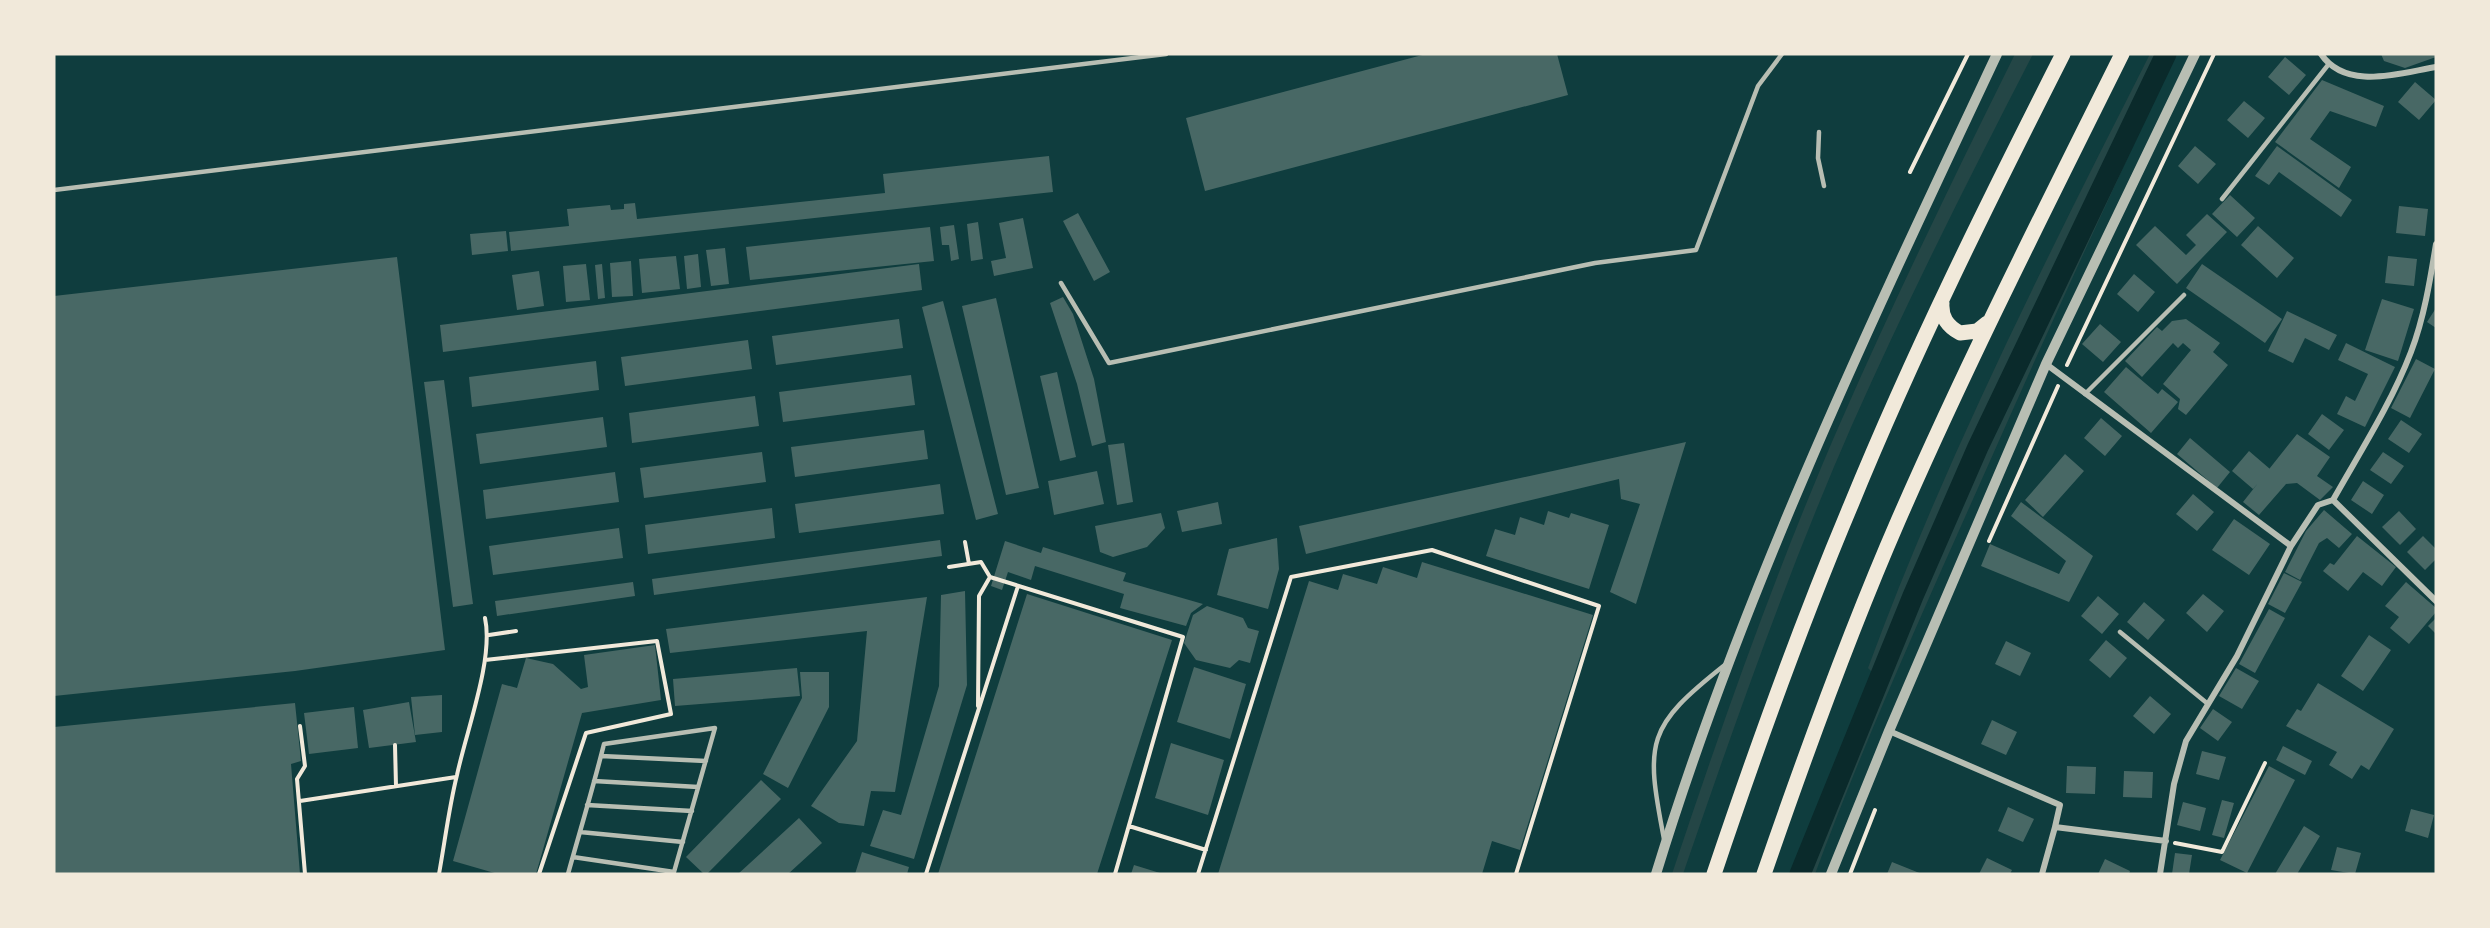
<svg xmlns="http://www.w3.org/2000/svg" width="2490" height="928" font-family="Arial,sans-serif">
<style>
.green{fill:#244646}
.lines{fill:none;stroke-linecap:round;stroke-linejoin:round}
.canal{stroke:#0a2a2b;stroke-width:21}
.building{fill:#486865}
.path{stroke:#f1e9da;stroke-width:4}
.service{stroke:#b8beb3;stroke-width:4.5}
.minor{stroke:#b8beb3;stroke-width:6}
.tertiary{stroke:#b8beb3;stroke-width:10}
.primary{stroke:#f1e9da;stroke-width:15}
</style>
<rect width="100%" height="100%" fill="#0f3d3e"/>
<path class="green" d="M2015 54H2033C1970 176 1908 299 1852 425 1788 571 1735 723 1683 874H1672C1723 721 1777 567 1842 419 1896 296 1955 175 2015 54Z
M2150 54H2176C2113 189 2050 325 1990 461 1929 598 1867 734 1815 874H1805L1880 680 1868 668C1946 456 2048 255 2150 54Z"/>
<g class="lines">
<path class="canal" d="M1800 874 1913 596 1978 447 2166 54"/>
</g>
<path class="building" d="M1426 54H1557L1568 95 1205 191 1186 118Z
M2381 54H2436V57L2405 68 2384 61Z
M2285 57 2306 75 2289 95 2268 77Z
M2322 80 2384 106 2376 127 2330 111 2310 139 2351 167 2339 188 2275 142Z
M2415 82 2436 100 2419 120 2398 102Z
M2244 101 2265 118 2248 138 2227 120Z
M2195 146 2216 164 2198 184 2178 166Z
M2277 146 2352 200 2341 217 2279 172 2269 185 2255 176Z
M1049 156 1053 192 511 251 509 232 569 226 567 209 610 205 611 210 624 209V204L635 203 637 219 885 193 883 174Z
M2230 195 2255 218 2237 237 2212 214Z
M2399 206 2428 209 2425 236 2396 233Z
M1078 213 1110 272 1094 281 1063 221Z
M2207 214 2227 232 2177 284 2136 245 2155 226 2186 255 2196 245 2186 235Z
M1023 218 1033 268 994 276 991 261 1006 258 999 223Z
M978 222 983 259 971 261 967 224Z
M954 225 959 259 951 261 949 245H942L940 227Z
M2258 226 2294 258 2277 278 2241 245Z
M930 227 934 261 750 280 746 247Z
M506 231 508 251 472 255 470 234Z
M725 248 729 284 711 286 706 250Z
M698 254 701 287 687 289 684 256Z
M676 256 680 289 642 293 639 259Z
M2388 256 2417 259 2414 286 2385 283Z
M397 257 445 650 295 671 54 696V296Z
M631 261 633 296 612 297 610 263Z
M586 264 590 300 566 302 563 266Z
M602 264 605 298 598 299 595 265Z
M919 264 922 290 443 352 440 325Z
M2202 264 2282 319 2265 343 2186 288Z
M539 271 544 306 517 310 512 275Z
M2134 274 2155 292 2138 312 2117 294Z
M1063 297 1073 314 1094 379 1106 442 1092 446 1077 384 1050 303Z
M996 298 1039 488 1006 495 962 306Z
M2382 299 2414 309 2398 361 2365 350Z
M943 301 998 514 976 520 922 307Z
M2436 308V328L2427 322Z
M2287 311 2337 335 2329 350 2305 338 2293 363 2268 351Z
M899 319 903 348 776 365 772 336Z
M2186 319 2220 343 2213 352 2228 365 2186 415 2178 409 2180 399 2163 384 2191 350 2183 343 2178 348 2173 343 2142 377 2125 361 2157 327 2162 331 2172 321Z
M2100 324 2121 342 2103 362 2082 344Z
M748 340 752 369 625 386 621 357Z
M2346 343 2395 367 2365 427 2337 414 2346 396 2355 401 2368 374 2338 360Z
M2416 359 2435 369 2410 418 2391 408Z
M596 361 599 390 472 407 469 377Z
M2126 367 2158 394 2162 389 2178 402 2151 433 2104 392Z
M1057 372 1076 457 1060 461 1040 376Z
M911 375 915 405 783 422 779 392Z
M444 380 473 604 453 607 424 382Z
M755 396 759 426 632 443 629 413Z
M2322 414 2344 430 2329 450 2308 434Z
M603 417 607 447 480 464 476 434Z
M2101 418 2122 436 2105 456 2084 438Z
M2401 420 2422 434 2409 453 2388 439Z
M924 430 928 459 795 477 791 447Z
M2297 434 2330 457 2317 476 2333 487 2320 500 2297 483 2286 484 2259 515 2243 502Z
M2190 438 2230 472 2217 488 2177 454Z
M1686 442 1636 604 1610 592 1640 504 1621 499 1619 479 1306 554 1299 526Z
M1124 443 1133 502 1117 505 1108 445Z
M2249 451 2270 469 2253 489 2232 471Z
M762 452 766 482 644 498 640 468Z
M2383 452 2404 466 2391 484 2370 470Z
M2065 454 2084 471 2043 517 2025 500Z
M1097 471 1104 504 1054 515 1048 481Z
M615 472 619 502 486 519 483 490Z
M2363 481 2384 495 2372 514 2351 500Z
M940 484 944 514 799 533 795 504Z
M2193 494 2214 512 2197 531 2176 514Z
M1218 502 1222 524 1182 532 1177 511Z
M2021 502 2093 556 2069 602 1981 566 1990 544 2059 574 2066 561 2011 516Z
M772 508 775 538 648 554 645 525Z
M2324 510 2352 534 2339 548 2327 538 2319 543 2300 580 2285 572 2306 531Z
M1548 511 1569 518 1571 513 1609 525 1589 589 1486 556 1495 529 1515 535 1520 517 1544 525Z
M2399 511 2416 529 2400 545 2382 527Z
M1161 513 1165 528 1147 547 1113 557 1100 552 1095 526Z
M2234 519 2270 544 2249 575 2212 550Z
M619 528 623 558 493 575 489 546Z
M2357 536 2396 567 2382 586 2363 572 2348 591 2323 571 2330 563 2334 565Z
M2423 536 2436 549V559L2425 570 2407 552Z
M1277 538 1279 569 1268 609 1217 595 1229 549Z
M940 540 942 556 654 595 652 579Z
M1005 541 1041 553 1043 547 1126 573 1123 581 1203 604 1191 613 1186 626 1120 608 1124 594 1035 566 1031 580 1008 572 1002 590 991 586Z
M1422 562 1593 615 1520 850 1492 841 1482 874H1218L1309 581 1338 590 1343 574 1377 584 1383 567 1417 578Z
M2284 573 2302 582 2285 613 2268 604Z
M633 582 635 596 497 616 495 601Z
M2406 582 2436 608V612L2409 644 2390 628 2399 617 2385 606Z
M965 591 967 685 914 859 870 846 883 810 901 815 939 686 941 595Z
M1027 594 1172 640 1097 874H938Z
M2203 594 2224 611 2207 632 2186 613Z
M2098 596 2119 614 2102 634 2081 616Z
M927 597 895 792 871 791 864 826 839 823 811 806 857 741 867 631 670 653 666 629Z
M2144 602 2165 620 2148 640 2127 622Z
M1207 606 1243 618 1248 628 1259 631 1250 663 1239 660 1230 668 1196 660 1184 643 1193 615Z
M2269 609 2285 618 2255 673 2239 664Z
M2436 618V634L2428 626Z
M2369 635 2391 650 2363 691 2341 676Z
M2106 640 2127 658 2110 678 2089 660Z
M2006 641 2031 653 2020 676 1995 664Z
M655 645 661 700 582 713 536 874H498L453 861 502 684 517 688 526 658 553 664 581 689 588 687 584 655Z
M1194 667 1246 684 1230 739 1177 722Z
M797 668 800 696 675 706 673 679Z
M2236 668 2259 681 2242 709 2219 696Z
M800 672H829V707L788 788 763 774 802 698Z
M2318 683 2394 729 2369 770 2361 765 2352 779 2329 765 2337 752 2286 726 2297 709 2301 711Z
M442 695V732L415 735 411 697Z
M2150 696 2171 714 2154 734 2133 716Z
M409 702 416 742 369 748 363 710Z
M295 703 301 761 291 764 300 874H54V727Z
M354 707 358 748 309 754 304 713Z
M2213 709 2232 722 2218 741 2200 728Z
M1992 720 2017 732 2006 755 1981 744Z
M1171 743 1224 760 1208 815 1155 798Z
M2283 746 2312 761 2305 775 2276 760Z
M2202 751 2226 757 2219 780 2196 774Z
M2067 766 2096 767 2095 794 2066 793Z
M2269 766 2295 780 2247 873 2220 860Z
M2124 771 2153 772 2152 798 2123 797Z
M761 780 781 799 707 874H704L686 857Z
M2222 800 2234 803 2224 838 2212 835Z
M2183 802 2206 808 2200 831 2177 825Z
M2008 807 2034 819 2023 842 1998 831Z
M2411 809 2434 815 2428 838 2405 831Z
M799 818 822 843 788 874H738Z
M2304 826 2320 836 2297 874H2275Z
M2337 847 2361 853 2355 874 2331 870Z
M862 852 909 867 907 874H855Z
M2175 853 2192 855 2189 874H2172Z
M1987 858 2012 870 2010 874H1979Z
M2105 859 2130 871 2129 874H2098Z
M1892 862 1922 874H1887Z
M1134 865 1160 873V874H1131Z"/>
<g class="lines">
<path class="path" d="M1910 172 1968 54
M2067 365 2214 54
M1989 541 2058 386
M965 542 969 564
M949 567 981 562 990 577 1183 637 1115 874
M489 635 516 631
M485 660 657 641 671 714 586 733 539 874
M978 706 979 596 990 577
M300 726 305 766 297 779 305 874
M395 745 396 786
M300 801 456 777
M1129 826 1206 850
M2175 843 2222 852 2265 763
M439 874C445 841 449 807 457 775 466 732 494 659 485 618
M926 874 1018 586
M1198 874 1291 577 1432 550 1599 606 1516 874
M1850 874 1875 810"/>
<path class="service" d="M1819 132 1818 158 1824 186
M54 190 1166 54
M2222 199 2328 65
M1061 283 1109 363 1595 263 1696 250 1758 86 1782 54
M2085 394 2184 295
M2120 632 2208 704
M601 756 706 761
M594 781 698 787
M587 805 692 811
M580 832 683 842
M1664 839C1645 741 1646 727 1726 664
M568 874C580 831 593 788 604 744L715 728 674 872 573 857"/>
<path class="minor" d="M2321 54C2346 91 2399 73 2436 67
M2046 364 2291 546
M2333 500 2436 601
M1889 731 2060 805 2055 827 2166 841
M2042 874 2055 827
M2160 874 2174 784 2186 741 2237 656 2291 546 2318 505 2333 500C2360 452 2391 404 2411 352 2424 318 2430 281 2436 244"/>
<path class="tertiary" d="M1656 874C1743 590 1871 322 1997 54
M1831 874 1889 731 2046 364 2195 54"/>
<path class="primary" d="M1942 303C1941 317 1947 326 1960 333L1977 331 1987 323
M1714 874C1756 749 1800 626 1851 505 1914 351 1988 202 2063 54
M1764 874C1805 755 1848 636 1898 521 1967 363 2045 209 2122 54"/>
</g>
<rect width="2490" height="928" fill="none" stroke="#f1e9da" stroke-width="111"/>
</svg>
